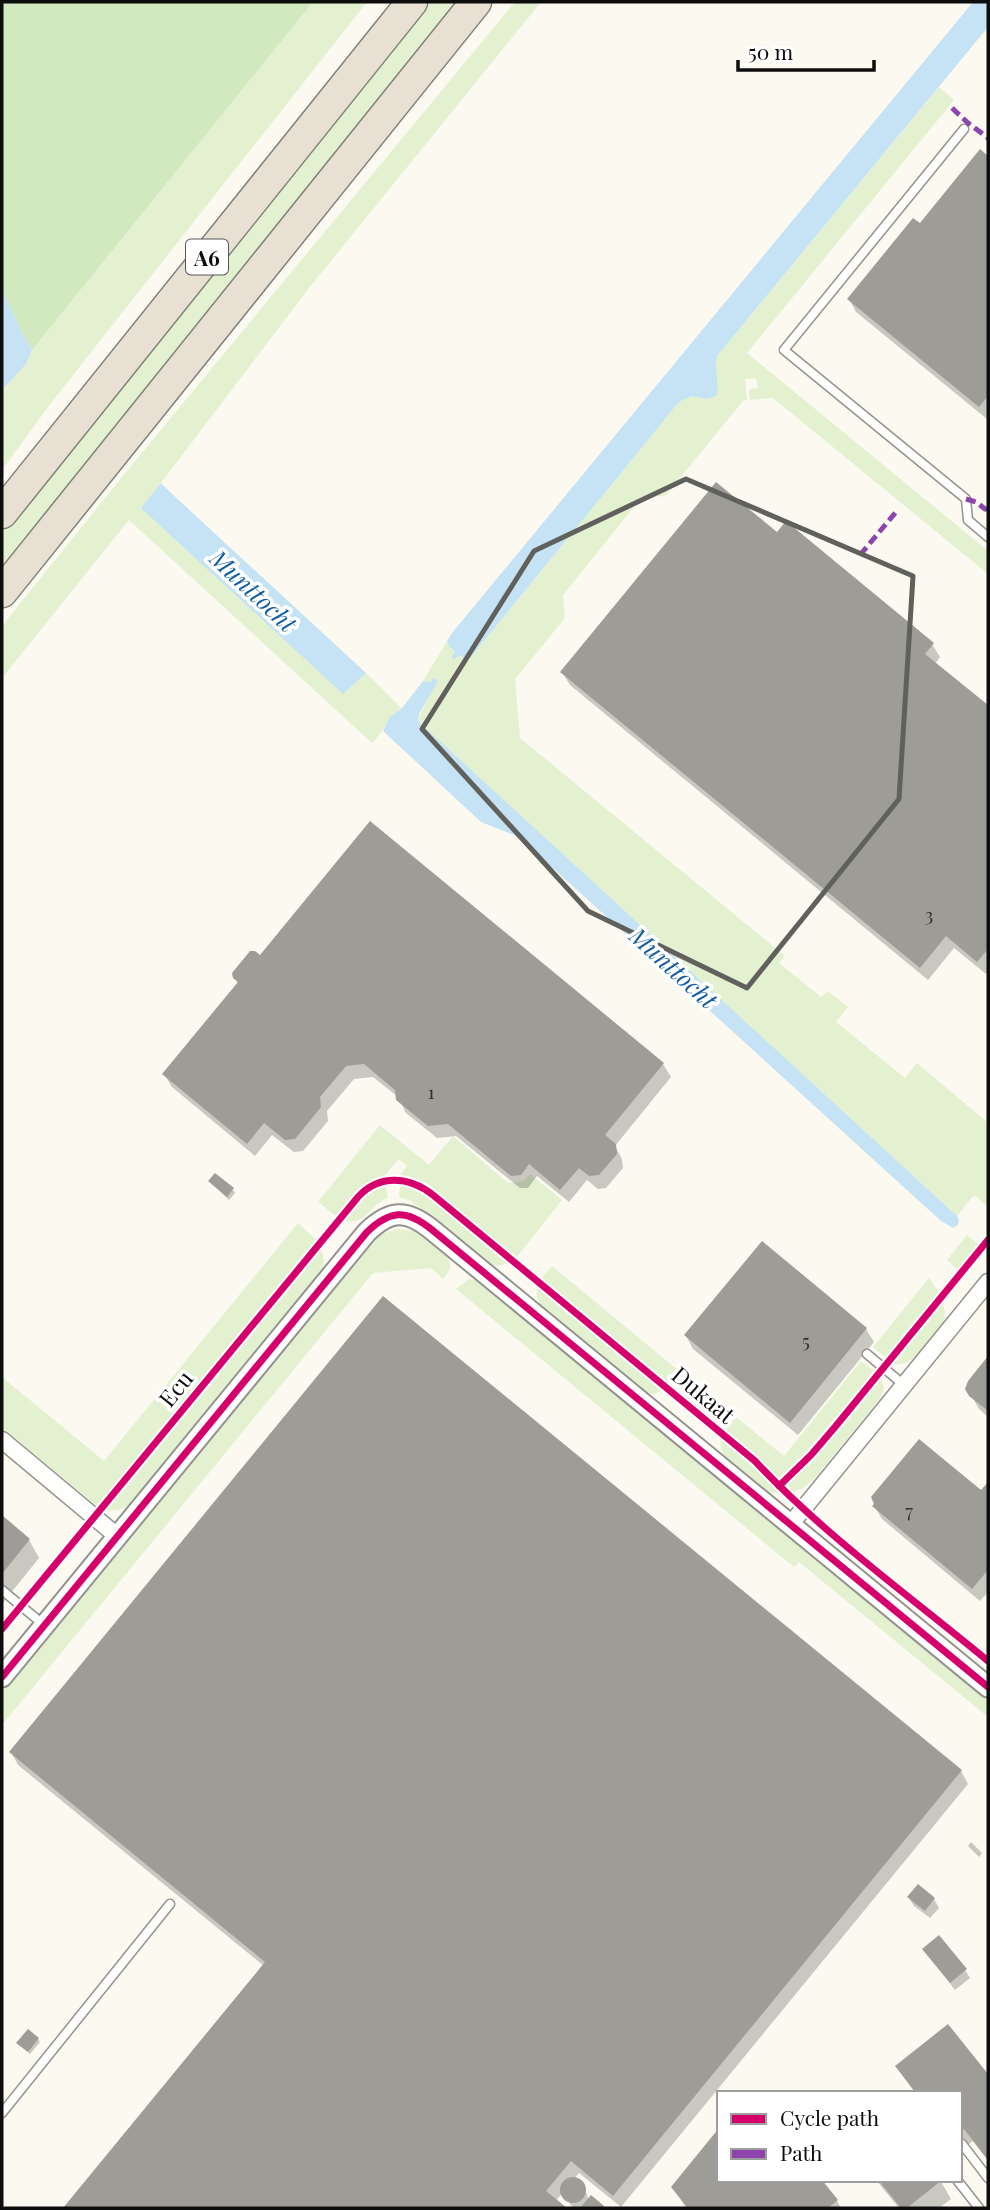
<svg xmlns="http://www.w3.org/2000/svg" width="990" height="2210" font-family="'Playfair Display',serif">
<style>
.green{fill:#e3f1d0}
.forest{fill:#d2e8be}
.water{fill:#c6e3f5}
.shadow{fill:#0003}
.building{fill:#9e9c96}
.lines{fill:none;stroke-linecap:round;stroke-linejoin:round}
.service-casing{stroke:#94938f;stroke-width:11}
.minor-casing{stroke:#94938f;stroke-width:19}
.tertiary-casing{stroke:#94938f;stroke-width:23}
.motorway-casing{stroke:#81817c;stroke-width:33}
.service{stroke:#fefefd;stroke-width:8}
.minor{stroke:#fefefd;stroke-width:16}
.tertiary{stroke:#fefefd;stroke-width:19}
.motorway{stroke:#e9e0d4;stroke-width:30}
.quiet{stroke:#8e44ad;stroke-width:5;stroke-dasharray:10 5;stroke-linecap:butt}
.cycleway-casing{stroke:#fff;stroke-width:11}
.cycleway{stroke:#d6006c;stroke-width:7}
.marked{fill:none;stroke:#60605c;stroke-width:5;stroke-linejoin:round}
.labels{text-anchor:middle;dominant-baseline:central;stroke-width:7;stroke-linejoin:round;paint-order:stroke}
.number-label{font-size:19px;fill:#31312f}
.shield{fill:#fff;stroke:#565656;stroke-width:2}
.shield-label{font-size:21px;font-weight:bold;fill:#0d0d0d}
.street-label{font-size:23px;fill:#0d0d0d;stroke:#fff}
.water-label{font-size:24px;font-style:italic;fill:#145ea0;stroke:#fff}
</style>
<rect width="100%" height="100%" fill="#fbf9f0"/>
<path class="green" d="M313 2H367L51 403 2 470V387L6 386 26 364 32 350Z
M429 2H459L2 572V534Z
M515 2H541L309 288 142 508 361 677 366 673 401 708C389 718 383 732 372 743L129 520 2 678V626L126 472Z
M939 87 954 100 747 353 988 551V574L773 398 750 400 749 389 758 388 756 378 745 379 747 400 743 401 665 496 642 497 563 595 565 618 515 679 520 738 785 956 779 963 821 997 828 991 848 1007 836 1022 905 1078 917 1063 988 1123V1207L974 1195 957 1216 432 736 418 719 434 685 423 681 447 641C450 650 458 655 466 659L470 658 679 402 692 396 707 399 716 396 715 364 718 355Z
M380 1125 429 1165 453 1136 508 1183 524 1181 530 1174 562 1200 516 1258 423 1183 410 1177 400 1175 407 1166 399 1159 384 1176 372 1180 360 1188 336 1216 318 1202Z
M385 1184 388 1198C369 1205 369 1225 343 1221 356 1205 365 1190 385 1184Z
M400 1184 422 1192 509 1263 498 1266 488 1264 411 1201 399 1197Z
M298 1223 316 1240 97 1506 2 1428V1377L104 1461Z
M398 1229C404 1230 410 1230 416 1232 427 1237 454 1256 450 1269 449 1272 445 1276 443 1279L431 1268 373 1273 2 1725V1692L373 1240 381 1234Z
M967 1235 979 1245 958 1270 947 1260Z
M322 1247 324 1263 320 1274 131 1504 119 1510 105 1511Z
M552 1266 679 1371 668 1384 541 1279Z
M929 1278 939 1293 886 1358 873 1347Z
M469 1279 476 1280 482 1284 988 1699V1717L799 1562 794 1567 456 1289Z
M537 1286 663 1390 654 1394 644 1393 542 1308 537 1298Z
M943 1303 945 1313 944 1321C931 1337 916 1368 892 1364Z
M861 1361 875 1372 784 1477H776L759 1459 725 1431 736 1417 784 1456Z
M881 1379 884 1387 881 1397 816 1477 803 1488 792 1492 788 1488 789 1482 807 1465Z
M692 1381 723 1406 712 1420 682 1395Z
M721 1438 752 1463 779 1493 768 1492 761 1488C745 1475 717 1461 721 1438Z"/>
<path class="forest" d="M2 2H313L32 350 20 329 2 289Z"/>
<path class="water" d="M973 2H988V27L718 355C712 369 721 382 716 396L707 399 692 396 679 402 470 658 466 659 459 655 454 660 451 658 455 652 449 646 447 641 452 633Z
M2 289 20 329 32 350 26 364 6 386 2 387Z
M161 483 171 493 366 673 343 694 141 508Z
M434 678 438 681 419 714 418 719 421 724 957 1216 959 1220 958 1225 953 1228 941 1221 532 849 516 836 481 822 383 731 390 717 402 708 423 681 430 682Z"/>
<path class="shadow" d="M980 152 988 158 987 419 856 312 849 299 920 225Z
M777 534 932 644 940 657 935 664 988 708V971L986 974 954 948 928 980 570 685 562 672Z
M370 824 663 1064 671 1077 615 1146 622 1159 623 1168 606 1188 598 1189 587 1180 569 1202 537 1176 528 1188H520L456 1136 437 1138 406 1113 398 1097 373 1077 354 1079 327 1111 328 1121 303 1151 294 1152 272 1135 255 1156 172 1087 164 1074 238 984 234 977 260 957Z
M210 1182 233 1190 235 1193 229 1200Z
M866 1329 874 1342 798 1435 693 1349 686 1336Z
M987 1360 988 1361V1417L979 1409 967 1388Z
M988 1485V1592L980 1601 882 1519 874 1506 982 1493Z
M2 1518 29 1540 39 1558 2 1604Z
M11 1752 961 1771 968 1784 621 2207 579 2173 573 2180H577L583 2185 589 2200 591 2198 603 2208H573L562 2193 556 2201 564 2208H65L264 1966 18 1765Z
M971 1842 982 1853 979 1857 968 1846Z
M918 1887 934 1899 939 1908 930 1918 914 1906 909 1898Z
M925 1950 965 1970 970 1978 955 1990Z
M948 2026 988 2076V2161L973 2141 962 2150 960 2149V2093H915L897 2067Z
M38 2039 40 2042 30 2054 18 2043Z
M719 2180 837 2201 841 2208H686L673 2188Z
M876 2180H940L951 2199 939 2208H899Z"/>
<path class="building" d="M980 149 988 156V396L979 407 847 299 913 218 920 223Z
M716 482 777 532 786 521 934 643 925 654 988 705V949L977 962 946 936 920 968 560 672Z
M370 821 664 1063 605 1135 616 1144 617 1154 599 1175 589 1176 579 1168 560 1190 529 1164 521 1175 511 1176 448 1124 428 1126 396 1100 395 1090 364 1064 346 1066 320 1097 321 1107 295 1139 285 1140 264 1123 247 1144 162 1074 238 982 233 978 232 973 250 951H255L260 955Z
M215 1173 234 1188 227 1197 208 1181Z
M762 1241 867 1328 790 1423 684 1335Z
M383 1296 962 1770 613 2196 571 2161 546 2191 567 2208H63L265 1962 9 1752Z
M988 1356V1411L969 1396 965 1389 968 1381Z
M919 1439 981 1490 988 1482V1570L972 1589 872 1506 874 1504 871 1497Z
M2 1515 30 1539 2 1574Z
M918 1884 935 1898 925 1911 907 1897Z
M939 1935 967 1969 950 1983 922 1949Z
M948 2024 988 2074V2160L964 2129 960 2132V2093H916L895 2066Z
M28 2029 39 2038 28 2052 16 2043Z
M719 2128V2180H822L838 2200 828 2208H688L671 2187Z
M560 2190a13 13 0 1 1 26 0a13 13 0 1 1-26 0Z
M878 2180H942L907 2208H901Z
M591 2195 604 2206 602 2208H580Z"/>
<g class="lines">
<g class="service-casing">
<path id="service" d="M964 129 784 350 966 499 968 520 988 537
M867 1354 904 1385
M2 1590 44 1625
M2 2113 170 1904
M962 2144 988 2178
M957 2180 979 2208"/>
</g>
<g class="minor-casing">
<path id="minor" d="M2 1440 117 1536
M790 1525 988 1282"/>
</g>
<g class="tertiary-casing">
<path id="tertiary" d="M2 1677 367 1232C390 1210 406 1209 431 1229L988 1687"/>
</g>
<g class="motorway-casing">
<path id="motorway" d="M2 513 412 2
M2 592 476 2"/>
</g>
<use href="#service" class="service"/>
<use href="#minor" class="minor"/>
<use href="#tertiary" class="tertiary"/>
<use href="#motorway" class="motorway"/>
<path class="quiet" d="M952 108 968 123 988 138
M966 499 976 502 985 509H988
M860 555 896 512"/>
<g class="cycleway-casing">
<path id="cycleway" d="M779 1486 811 1455 835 1427 988 1240
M2 1629 358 1197C379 1174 409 1176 433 1195L755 1461C823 1534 911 1597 988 1661
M2 1677 367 1232C390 1210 406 1209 431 1229L988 1687"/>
</g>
<use href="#cycleway" class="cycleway"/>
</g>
<path class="marked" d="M686 479 913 576 899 799 747 988 588 911 422 729 534 551Z"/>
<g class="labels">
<g class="number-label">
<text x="929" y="914">3</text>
<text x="431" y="1091">1</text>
<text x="806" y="1340">5</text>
<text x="909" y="1510">7</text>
</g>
<rect class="shield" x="186" y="239.5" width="42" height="35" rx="5"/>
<g class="shield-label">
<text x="207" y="257">A6</text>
</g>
<g class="street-label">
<text transform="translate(175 1388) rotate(-51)">Ecu</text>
<text transform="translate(704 1394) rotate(40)">Dukaat</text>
</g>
<g class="water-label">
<text transform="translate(254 590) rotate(43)">Munttocht</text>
<text transform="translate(674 967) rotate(42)">Munttocht</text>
</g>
</g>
<rect width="990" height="2210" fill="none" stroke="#0d0d0d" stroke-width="7"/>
<rect x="717" y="2091" width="245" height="91" fill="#ffffff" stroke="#9e9e9e" stroke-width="2"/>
<rect x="731" y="2114" width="35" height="10" fill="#d6006c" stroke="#9e9e9e" stroke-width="2"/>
<text x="780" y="2126" font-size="21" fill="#0d0d0d">Cycle path</text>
<rect x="731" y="2149" width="35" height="10" fill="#8e44ad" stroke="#9e9e9e" stroke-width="2"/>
<text x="780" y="2161" font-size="21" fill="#0d0d0d">Path</text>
<path d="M738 60v10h136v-10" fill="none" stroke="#0d0d0d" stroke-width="3.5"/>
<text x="748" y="60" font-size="21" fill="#0d0d0d" stroke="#ffffff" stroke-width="5" paint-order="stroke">50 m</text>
</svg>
